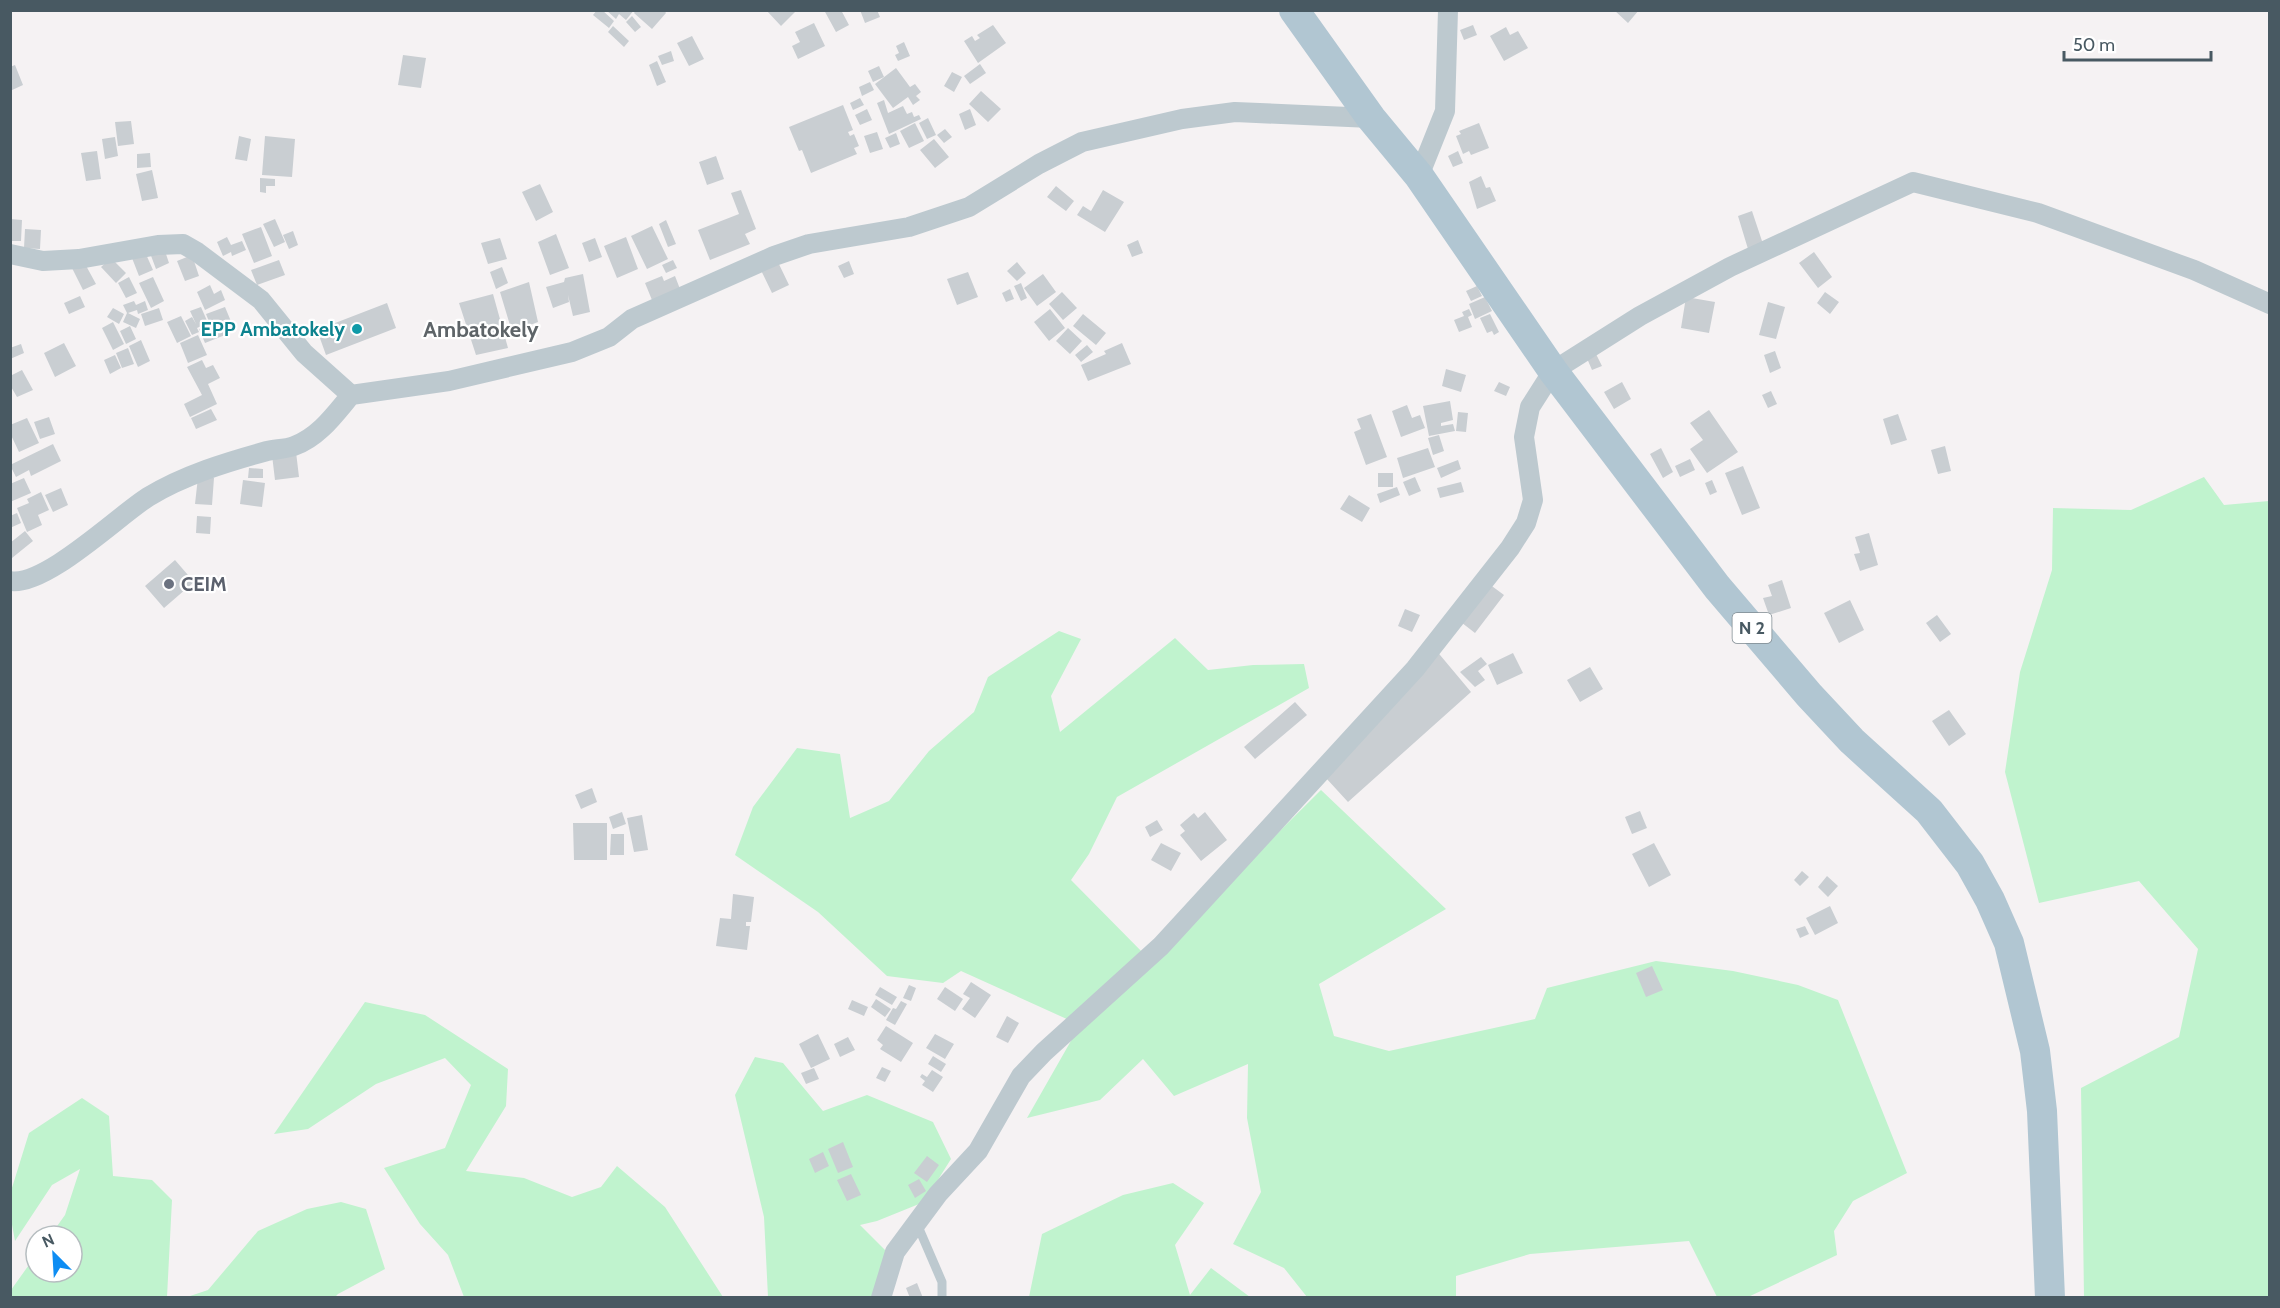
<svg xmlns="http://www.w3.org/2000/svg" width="2280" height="1308" font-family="Cabin,sans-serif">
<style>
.green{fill:#c0f3ce}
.building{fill:#c9ced2}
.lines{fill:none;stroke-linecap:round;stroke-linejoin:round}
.service{stroke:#bdc9cf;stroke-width:9}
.minor{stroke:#bdc9cf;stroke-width:20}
.primary{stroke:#b1c6d2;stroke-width:30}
.culture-dot{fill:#0f9aa8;stroke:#fff;stroke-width:2}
.worship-dot{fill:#6b7280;stroke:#fff;stroke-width:2}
.labels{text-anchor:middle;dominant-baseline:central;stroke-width:4.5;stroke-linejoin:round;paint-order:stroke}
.shield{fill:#fff;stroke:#7f8b91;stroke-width:1.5}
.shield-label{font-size:18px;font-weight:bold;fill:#485962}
.culture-label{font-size:20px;font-weight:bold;fill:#0d838f;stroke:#fff;text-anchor:end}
.worship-label{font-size:20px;font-weight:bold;fill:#5b616d;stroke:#fff;text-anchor:start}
.quarter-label{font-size:22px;font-weight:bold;fill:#5e6468;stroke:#fff}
</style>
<rect width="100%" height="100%" fill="#f5f2f3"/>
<path class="green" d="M2204 477 2224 505 2269 501V1297H2084L2081 1088 2179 1037 2198 949 2139 881 2039 903 2005 772 2020 672 2052 570 2053 508 2131 510Z
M1059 631 1081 639 1051 696 1060 732 1175 638 1208 670 1253 665 1304 664 1309 688 1117 797 1089 854 1071 880 1150 960 1321 790 1446 909 1319 984 1334 1036 1389 1051 1535 1019 1547 988 1656 961 1733 971 1798 985 1838 1000 1907 1173 1853 1201 1834 1231 1837 1255 1748 1297H1717L1689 1241 1530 1254 1456 1276V1297H1307L1284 1268 1233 1244 1261 1192 1247 1118 1248 1064 1174 1096 1143 1059 1100 1100 1027 1118 1080 1025 961 971 943 983 887 976 818 912 735 855 753 807 797 748 840 754 850 818 889 801 929 751 974 712 988 677Z
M365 1002 425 1015 508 1069 506 1106 466 1171 524 1178 572 1197 601 1187 617 1166 665 1207 723 1297H737H464L448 1255 420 1224 384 1168 445 1148 471 1085 445 1058 376 1084 308 1129 274 1134Z
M755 1057 783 1063 823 1111 867 1095 933 1122 951 1159 924 1202 877 1221 860 1225 885 1250 884 1293 881 1297H768L764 1217 735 1095Z
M82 1098 109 1116 113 1176 152 1180 172 1200 167 1297H11V1290L36 1255V1272H72V1236H50L65 1215 80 1169 52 1185 15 1241 11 1219V1191L29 1133Z
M1173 1183 1204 1203 1175 1245 1190 1295 1211 1268 1250 1297H1029L1042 1234 1123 1195Z
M341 1202 366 1209 385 1269 338 1294 335 1297H187L208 1290 258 1231 307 1209Z"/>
<path class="building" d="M597 10H602L614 21 609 28 593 15Z
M606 10H634L626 20 619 14 616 19Z
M636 10H664L666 13 652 29 634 13Z
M766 10H797L781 26Z
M824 10H841L849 25 836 32Z
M860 10H877L880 17 865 23Z
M1614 10H1639L1628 23Z
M632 16 641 27 635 32 626 22Z
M814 23 825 46 798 59 792 46 800 42 795 32Z
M993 25 1006 43 978 63 964 41 972 36 975 41 980 38 977 35Z
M1473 25 1477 35 1464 40 1460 30Z
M613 26 629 41 624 47 608 32Z
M1506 27 1510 35 1518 31 1528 48 1504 61 1490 36Z
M692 36 704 59 689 66 677 43Z
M904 42 910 56 898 61 895 55 899 53 896 46Z
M671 51 674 61 662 65 658 56Z
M403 55 426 58 421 88 398 85Z
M657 61 666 82 657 86 649 65Z
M980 64 986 73 970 84 964 76Z
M15 65 23 85 10 91V67Z
M879 66 884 77 873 82 868 71Z
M896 68 910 87 915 84 921 92 916 96 920 100 913 105 908 97 893 108 875 84Z
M952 72 962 77 954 92 944 86Z
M870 82 874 90 862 96 859 87Z
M981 91 1001 109 988 122 969 104Z
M860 98 864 105 853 110 850 103Z
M884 100 888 113 903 106 907 114 912 112 914 117 919 115 921 119 889 134 877 103Z
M843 105 853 130 848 132 850 136 854 134 859 146 854 148 857 154 811 173 802 150 799 151 789 127Z
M867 109 872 120 860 125 855 115Z
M970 109 976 125 965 130 959 114Z
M928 118 936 135 927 139 919 123Z
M131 121 134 144 118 146 115 122Z
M915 123 924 141 909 148 900 131Z
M1479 123 1489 148 1471 155 1469 151 1463 154 1456 136 1461 134 1459 131Z
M945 129 952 137 944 143 937 135Z
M877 132 883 149 870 153 864 136Z
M896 133 900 144 890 148 885 138Z
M239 136 251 139 247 161 235 159Z
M265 136 295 139 292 177 262 175Z
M115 137 118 156 105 159 102 139Z
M934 139 949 157 935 168 920 150Z
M97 151 101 179 86 181 81 153Z
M1458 151 1463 163 1453 167 1448 156Z
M150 153 151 167 137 168V154Z
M716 156 724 179 707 185 699 162Z
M152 170 158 198 142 201 136 174Z
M1481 176 1486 188 1490 187 1496 201 1477 209 1469 182Z
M260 178 275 179V186H266V193L260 192Z
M540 184 553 212 536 221 522 192Z
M1056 186 1074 201 1066 211 1047 197Z
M741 190 756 229 745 234 750 244 710 260 698 230 739 214 731 193Z
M1103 190 1124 202 1105 232 1077 215 1083 206 1091 211Z
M1752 211 1763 244 1748 249 1738 216Z
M10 219 22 220 21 241H10Z
M275 219 285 242 274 247 263 224Z
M666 220 676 244 668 247 659 224Z
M652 226 668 259 647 269 631 236Z
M261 227 272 256 254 263 242 234Z
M25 229 41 230 40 249 24 248Z
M293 231 298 245 289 249 283 235Z
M556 234 569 268 550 275 538 242Z
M227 237 231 245 242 241 246 250 232 256 231 252 223 256 217 242Z
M626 237 638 269 617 278 604 246Z
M500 238 507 259 488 264 481 243Z
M595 238 602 257 589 262 582 243Z
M1138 240 1143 253 1132 257 1127 245Z
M164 248 169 263 156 269 150 253Z
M145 252 153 270 139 276 132 258Z
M1814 252 1832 277 1818 288 1799 263Z
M192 255 199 276 185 281 177 261Z
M111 258 126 273 116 283 101 267Z
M776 258 789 285 772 293 759 266Z
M279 260 285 275 257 285 251 270Z
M673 260 677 268 666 273 662 265Z
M849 261 854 274 844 278 838 266Z
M84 262 96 284 83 290 72 268Z
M1017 262 1026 273 1017 281 1007 271Z
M502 267 508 283 496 289 490 272Z
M968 272 978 297 957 305 947 279Z
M583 274 590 312 573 316 568 295 569 302 553 308 546 287 564 282 565 278Z
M1043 274 1056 292 1037 306 1024 288Z
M662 276 664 281 675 276 680 289 652 300 645 283Z
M129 277 137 293 126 298 118 283Z
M153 277 164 301 151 308 139 283Z
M529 282 538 322 512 332 500 292Z
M1021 283 1027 298 1021 301 1014 286Z
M210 285 214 294 221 290 225 300 205 310 197 292Z
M1477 286 1482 296 1471 301 1466 291Z
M1010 289 1014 299 1006 302 1002 293Z
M1062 292 1077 308 1063 320 1049 304Z
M1825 292 1839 302 1830 314 1817 303Z
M493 294 508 348 476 355 459 303Z
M80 296 85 307 69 314 64 303Z
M1485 297 1492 311 1475 319 1469 304Z
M1686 297 1715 302 1709 333 1681 328Z
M134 301 136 305 145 301 148 310 138 314 137 310 128 313 140 319 136 328 123 322 127 313 123 305Z
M1768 302 1785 307 1776 339 1759 335Z
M387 303 396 328 326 355 317 330Z
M201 307 208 323 197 328 199 332 192 335 185 321 192 317 196 324 190 311Z
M225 307 235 331 205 343 199 329 210 324 206 314Z
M113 308 124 314 119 324 107 317Z
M159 308 163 320 145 326 141 314Z
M1050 309 1065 328 1049 341 1034 322Z
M1469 309 1472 315 1468 317 1472 327 1459 332 1454 320 1464 316 1462 312Z
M1083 314 1106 333 1096 345 1073 326Z
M1490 314 1499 332 1494 335 1492 331 1487 333 1480 318Z
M181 316 191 336 177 343 167 322Z
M113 322 124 344 113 350 102 328Z
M130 326 136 339 126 344 120 331Z
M1068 328 1082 341 1070 354 1056 341Z
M198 335 207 355 188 363 180 343Z
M141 340 150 361 138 367 129 346Z
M64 343 76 366 55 377 44 353Z
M1122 343 1131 364 1088 381 1081 365 1106 354 1104 351Z
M21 344 24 353 10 359V348Z
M1087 345 1093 352 1081 362 1075 355Z
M128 348 134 364 122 368 116 353Z
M1775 351 1781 368 1770 373 1764 355Z
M1595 352 1602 366 1592 370 1586 356Z
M115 355 121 368 110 374 104 360Z
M202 360 206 368 213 365 220 378 208 384 217 404 190 417 184 404 202 395 187 367Z
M1446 369 1466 375 1461 392 1442 386Z
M22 370 33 390 17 397 10 385V376Z
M1499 382 1510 387 1506 396 1494 391Z
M1622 382 1631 399 1614 409 1604 392Z
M1771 391 1777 404 1768 408 1762 395Z
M1450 401 1453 420 1441 423V426L1453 424 1455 431 1429 436 1423 406Z
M1407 405 1412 418 1420 415 1425 428 1401 437 1392 411Z
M211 409 217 420 196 429 191 418Z
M1709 410 1738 452 1707 473 1690 449 1703 440 1690 423Z
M1458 412 1468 413 1466 432 1456 431Z
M1371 414 1387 457 1366 465 1354 432 1361 429 1357 419Z
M1898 414 1907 440 1891 445 1883 419Z
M49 417 55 434 40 439 34 422Z
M27 418 39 443 19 452 10 433V425Z
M1439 435 1444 451 1433 455 1428 438Z
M53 444 61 461 31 476 29 470 16 477 10 465Z
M1945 446 1951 471 1938 474 1931 450Z
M1428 448 1435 467 1403 478 1397 458Z
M1661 448 1673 472 1663 478 1650 454Z
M296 452 299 477 275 480 272 455Z
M1690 459 1695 470 1680 477 1675 466Z
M1458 460 1461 469 1441 478 1437 468Z
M1743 466 1760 508 1742 515 1725 473Z
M249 468 263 469V478H248Z
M1378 473H1393V487H1378Z
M198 477 214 478 212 505 195 504Z
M1415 477 1421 491 1409 496 1403 482Z
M24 478 31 493 10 502V484Z
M243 480 265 483 262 507 240 504Z
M1712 480 1717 492 1710 495 1705 483Z
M1461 482 1464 492 1440 498 1437 488Z
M1397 487 1400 495 1380 503 1377 494Z
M61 488 68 505 53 512 45 495Z
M41 492 49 510 38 515 42 525 27 532 17 508 29 503 27 499Z
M1349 495 1370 508 1362 522 1340 509Z
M17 513 21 523 10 528V516Z
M197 516 211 517 210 534 196 533Z
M25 531 33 541 12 558 10 556V543Z
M1869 533 1878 565 1860 571 1854 554 1860 553 1855 537Z
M175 560 194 582 164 608 145 586Z
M1782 580 1791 608 1769 615 1763 598 1772 596 1768 585Z
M1485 581 1504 595 1475 633 1457 619Z
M1850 600 1864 630 1839 643 1824 613Z
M1405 609 1420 615 1412 632 1398 626Z
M1937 615 1951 634 1940 642 1926 623Z
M1435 649 1471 692 1348 802 1326 778Z
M1513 653 1523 673 1497 685 1488 665Z
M1481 657 1487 664 1478 671 1485 680 1475 687 1460 672Z
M1590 667 1603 689 1580 702 1567 680Z
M1295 702 1307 715 1255 759 1244 747Z
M1949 710 1966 734 1949 746 1932 721Z
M592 788 597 802 581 809 575 795Z
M1640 811 1647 828 1632 834 1625 817Z
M622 812 626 824 613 829 609 817Z
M1205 812 1227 840 1201 861 1180 835 1185 831 1180 825 1194 813 1198 818Z
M642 815 648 850 634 852 627 818Z
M1157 820 1163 830 1150 837 1145 827Z
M573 823H607V860H574Z
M611 834H624V855H610Z
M1161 843 1181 853 1171 871 1151 860Z
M1654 843 1671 875 1649 887 1632 854Z
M1802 871 1809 877 1800 886 1794 880Z
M1827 876 1838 886 1828 897 1818 887Z
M733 894 754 897 751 922H746V926H750L747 950 716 946 720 918 731 919Z
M1830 906 1838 923 1815 935 1806 918Z
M1805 926 1809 934 1800 938 1796 929Z
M1652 966 1663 990 1646 997 1636 973Z
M971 982 991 995 975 1018 962 1009 970 998 963 994Z
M909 985 916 988 911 1001 903 998Z
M880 987 897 997 892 1005 875 995Z
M945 987 963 999 955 1011 937 999Z
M876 999 891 1009 885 1017 871 1007Z
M852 1000 868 1007 864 1016 848 1009Z
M901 1001 907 1004 895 1025 886 1020 893 1008 896 1009Z
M1007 1016 1019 1023 1008 1043 996 1037Z
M886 1026 913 1043 901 1062 880 1049 883 1045 877 1040Z
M818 1034 830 1059 811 1068 799 1044Z
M935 1034 954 1044 945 1059 926 1048Z
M848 1037 855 1050 840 1057 834 1044Z
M933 1056 946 1064 941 1072 928 1064Z
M882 1067 891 1071 885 1082 876 1078Z
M814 1068 819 1079 806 1084 801 1073Z
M932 1070 943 1077 933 1092 922 1085 925 1081 920 1077 922 1074 927 1077Z
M843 1142 853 1167 838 1173 828 1149Z
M823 1152 829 1166 815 1173 809 1159Z
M927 1156 939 1165 927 1182 914 1173Z
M851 1174 861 1195 847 1201 837 1180Z
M919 1179 926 1191 915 1198 908 1185Z
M917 1283 923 1298H910L906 1288Z"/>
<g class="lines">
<path class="service" d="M917 1224 942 1282V1298"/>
<path class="minor" d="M1419 176 1445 111 1448 10
M10 254 43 261 79 259 158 245 183 244 197 252 261 300 304 353 351 395
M10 581C45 587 118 516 148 497 184 475 227 462 267 451 276 449 286 449 294 446 319 437 335 414 351 395L449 381 572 352 609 337 632 319 774 256 809 244 909 227 969 207 1039 164 1082 142 1182 119 1235 112 1371 118
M881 1298 895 1252 938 1194 978 1151 1021 1076 1044 1052 1161 946 1415 669 1510 548 1526 523 1533 500 1524 437 1530 407 1553 371 1640 316 1730 267 1913 182 2038 213 2194 270 2270 304"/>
<path class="primary" d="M1294 10 1371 118 1419 176 1553 371 1717 587 1809 695 1852 741 1929 811 1970 864 1990 900 2009 943 2035 1051 2042 1111 2050 1298"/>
</g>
<circle class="culture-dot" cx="357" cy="329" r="6"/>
<circle class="worship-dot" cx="169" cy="584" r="6"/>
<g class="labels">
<rect class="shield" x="1732.5" y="613" width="39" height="30" rx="4.5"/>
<g class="shield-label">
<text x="1752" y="628">N 2</text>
</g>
<g class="culture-label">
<text x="345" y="329">EPP Ambatokely</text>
</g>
<g class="worship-label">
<text x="181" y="584">CEIM</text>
</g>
<g class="quarter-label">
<text x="481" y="329">Ambatokely</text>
</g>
</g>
<rect width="2280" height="1308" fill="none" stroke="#485962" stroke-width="24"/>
<g transform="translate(54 1254) rotate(336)"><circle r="28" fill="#ffffff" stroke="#b6bdc0" stroke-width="1.5"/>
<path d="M0-4.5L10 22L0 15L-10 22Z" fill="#0e8df3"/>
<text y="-9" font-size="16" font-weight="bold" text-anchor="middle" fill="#485962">N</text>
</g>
<path d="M2064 51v9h147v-9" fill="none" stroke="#485962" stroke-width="3"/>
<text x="2073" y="51" font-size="18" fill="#485962" stroke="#ffffff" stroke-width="4.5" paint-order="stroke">50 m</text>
</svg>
